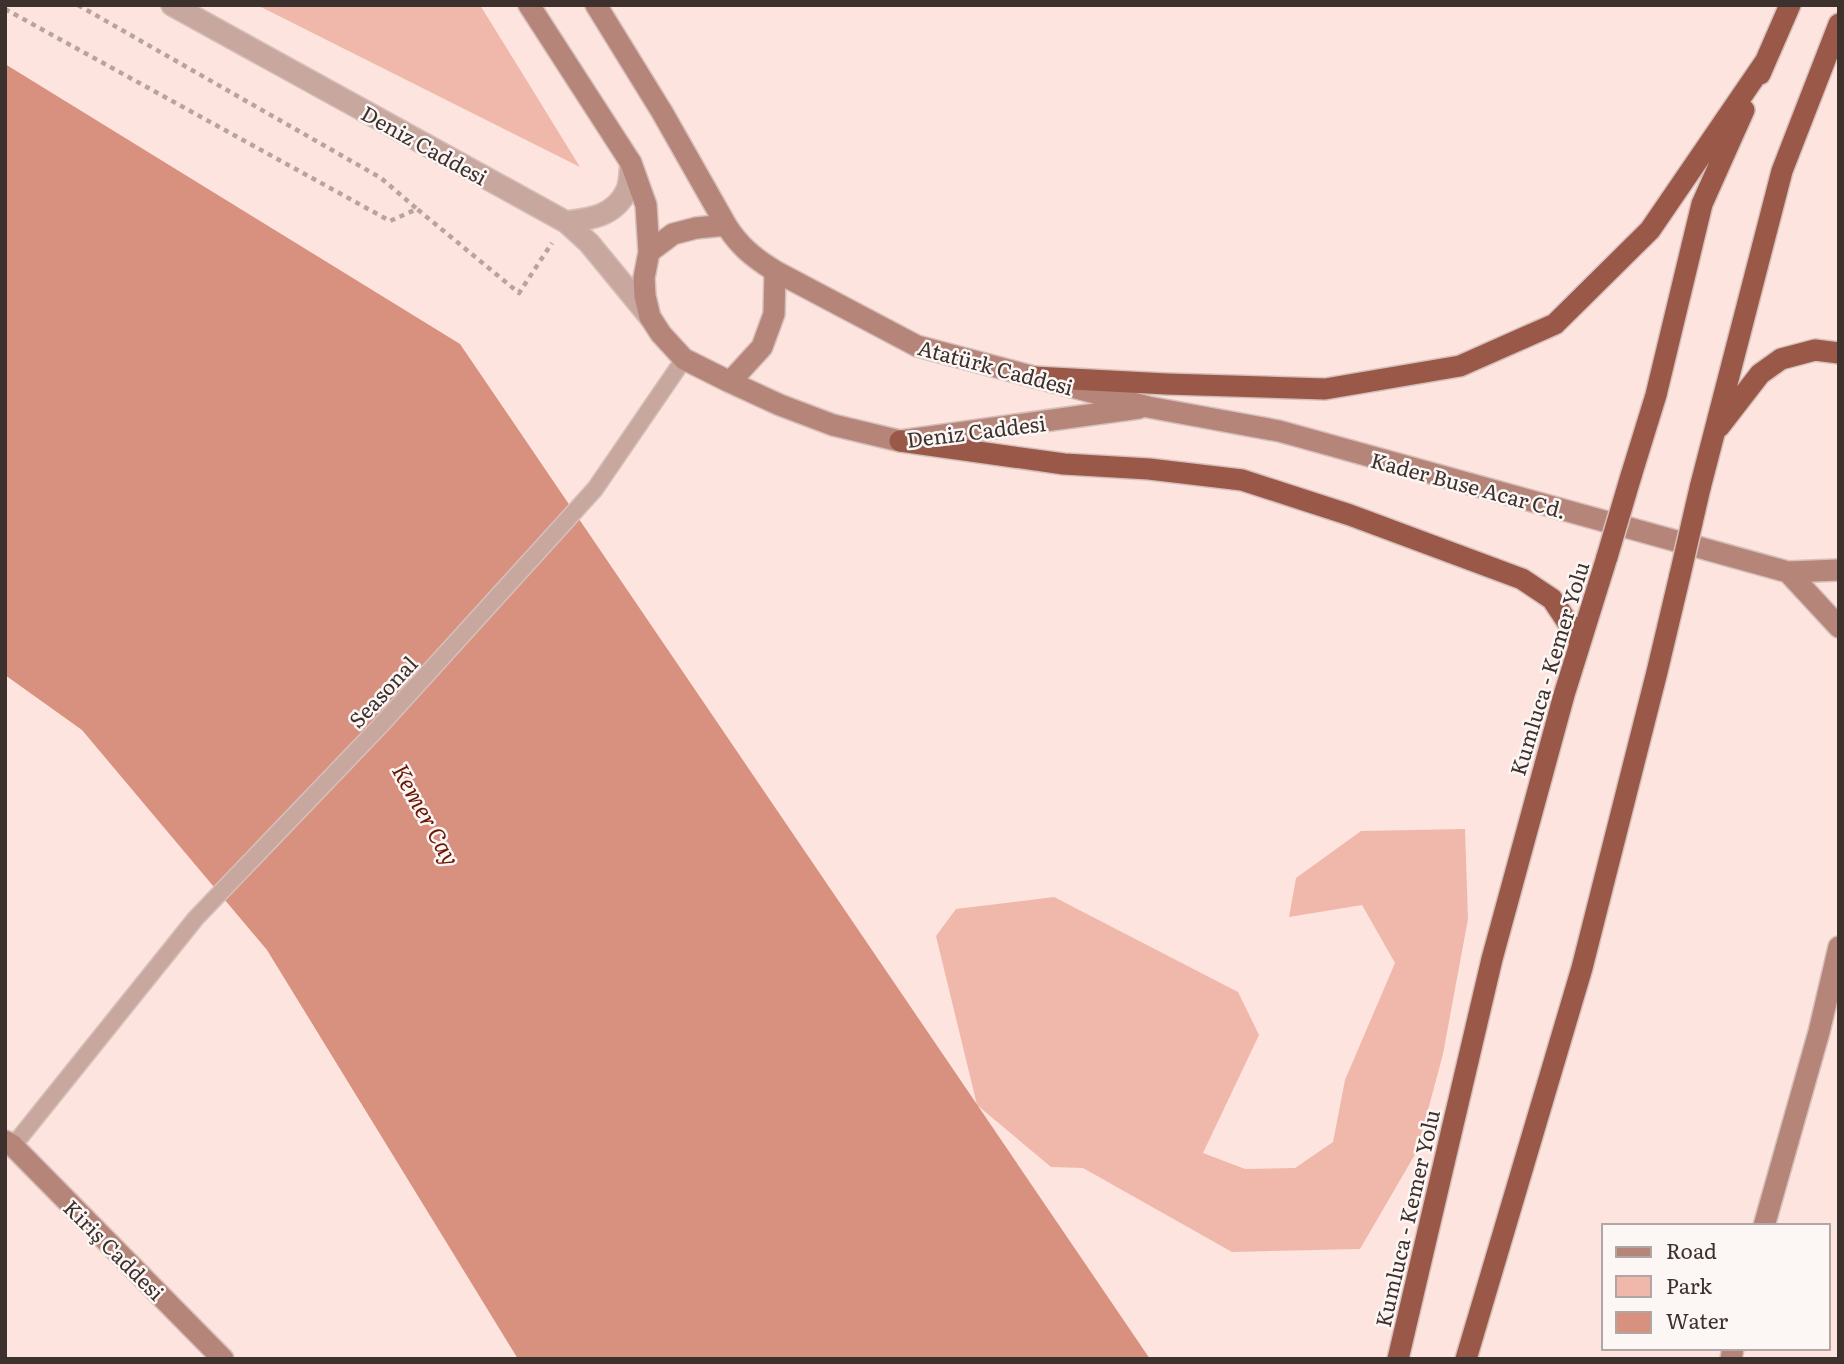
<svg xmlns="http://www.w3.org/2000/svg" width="1844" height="1364" font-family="Literata,serif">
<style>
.green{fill:#f0b8ab}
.water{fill:#d8907f}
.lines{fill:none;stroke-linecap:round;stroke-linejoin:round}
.lane-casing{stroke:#d7c0bb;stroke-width:19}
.street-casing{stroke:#d7c0bb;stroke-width:24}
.secondary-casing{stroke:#d7c0bb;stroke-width:24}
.highway-casing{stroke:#d7c0bb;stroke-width:24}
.path{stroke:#b8a49f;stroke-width:4.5;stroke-dasharray:5 5;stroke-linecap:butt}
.lane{stroke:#c8a79f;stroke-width:16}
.street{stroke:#c8a79f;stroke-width:21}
.secondary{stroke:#b6857a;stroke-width:21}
.highway{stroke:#9a5849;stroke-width:21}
.highway-bridge-casing{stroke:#d7c0bb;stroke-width:24;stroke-linecap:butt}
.highway-bridge{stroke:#9a5849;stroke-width:21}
.labels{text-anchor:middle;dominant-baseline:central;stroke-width:5;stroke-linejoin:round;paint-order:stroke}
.street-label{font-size:21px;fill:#3d312e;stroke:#fcf6f4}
.water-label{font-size:23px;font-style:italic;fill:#6b1704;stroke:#fcf6f4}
</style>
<rect width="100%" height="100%" fill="#fde4de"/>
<path class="green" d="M257 5H480L580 167Z
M1465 829 1468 919 1443 1054 1417 1151 1360 1249 1232 1252 1083 1168 1051 1167 977 1105 936 936 956 909 1054 897 1238 992 1259 1035 1203 1153 1245 1169 1295 1168 1333 1142 1345 1080 1395 963 1362 905 1289 917 1296 878 1361 831Z"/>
<path class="water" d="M5 64 460 344 1150 1359H518L267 950 82 730 5 675Z"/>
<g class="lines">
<g class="lane-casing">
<path id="lane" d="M13 1146 196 918 379 727 595 489 684 359"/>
</g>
<g class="street-casing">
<path id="street" d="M172 5 566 222 589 243 650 317
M566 222C591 219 615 216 627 190 630 183 630 171 631 163"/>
</g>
<g class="secondary-casing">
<path id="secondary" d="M529 5 631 163 646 205 649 252 644 278 645 296 650 317 661 334 684 359 730 382 762 347 774 314 775 271C754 258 739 246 726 225L696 228 673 234 649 252
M596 5 662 112 726 225
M775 271 917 346 1148 407 1279 431 1788 572 1839 570
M730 382 780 405 833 425 900 441 1139 408
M1788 572 1839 627
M5 1141 13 1146 223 1359
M1764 1226 1819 1032 1839 947
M1731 1359 1733 1348"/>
</g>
<g class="highway-casing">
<path id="highway" d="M1760 74 1790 5
M1034 377 1167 384 1325 389 1460 366 1555 324 1650 230 1765 62
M1719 427 1760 374 1781 359 1815 350 1839 353
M900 441 1064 464 1149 469 1242 480 1350 515 1522 579 1552 599 1580 641
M1631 476 1656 395 1702 204 1744 110
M1700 488 1782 171 1839 24
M1398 1359 1492 959 1564 695 1607 557
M1466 1359 1582 968 1657 672 1680 575"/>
</g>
<path class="path" d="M78 5 381 178 417 209
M5 9 390 221 417 209 519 293 552 243"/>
<use href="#lane" class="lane"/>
<use href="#street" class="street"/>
<use href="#secondary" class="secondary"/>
<use href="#highway" class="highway"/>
<g class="highway-bridge-casing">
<path id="highway-bridge" d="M1607 557 1631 476
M1680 575 1700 488"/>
</g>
<use href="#highway-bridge" class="highway-bridge"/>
</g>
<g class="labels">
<g class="street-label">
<text transform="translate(425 144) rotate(29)">Deniz Caddesi</text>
<text transform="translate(996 366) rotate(15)">Atatürk Caddesi</text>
<text transform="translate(976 430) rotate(-7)">Deniz Caddesi</text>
<text transform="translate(1469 484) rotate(15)">Kader Buse Acar Cd.</text>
<text transform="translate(1548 668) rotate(-73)">Kumluca - Kemer Yolu</text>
<text transform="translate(382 691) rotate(-47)">Seasonal</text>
<text transform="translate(1406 1218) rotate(-77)">Kumluca - Kemer Yolu</text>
<text transform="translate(115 1249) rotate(45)">Kiriş Caddesi</text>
</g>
<g class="water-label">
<text transform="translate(427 814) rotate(61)">Kemer Cay</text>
</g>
</g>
<rect width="1844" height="1364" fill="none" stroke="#3d312e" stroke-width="14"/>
<rect x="1602" y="1224" width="228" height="126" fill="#fcf6f4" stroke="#b0a7a5" stroke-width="2"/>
<rect x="1616" y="1247" width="35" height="10" fill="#b6857a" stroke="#b0a7a5" stroke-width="2"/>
<text x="1666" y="1259" font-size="21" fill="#3d312e">Road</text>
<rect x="1616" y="1276" width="35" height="21" fill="#f0b8ab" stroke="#b0a7a5" stroke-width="2"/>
<text x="1666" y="1294" font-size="21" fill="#3d312e">Park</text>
<rect x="1616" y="1312" width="35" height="21" fill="#d8907f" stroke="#b0a7a5" stroke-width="2"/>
<text x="1666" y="1329" font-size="21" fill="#3d312e">Water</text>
</svg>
